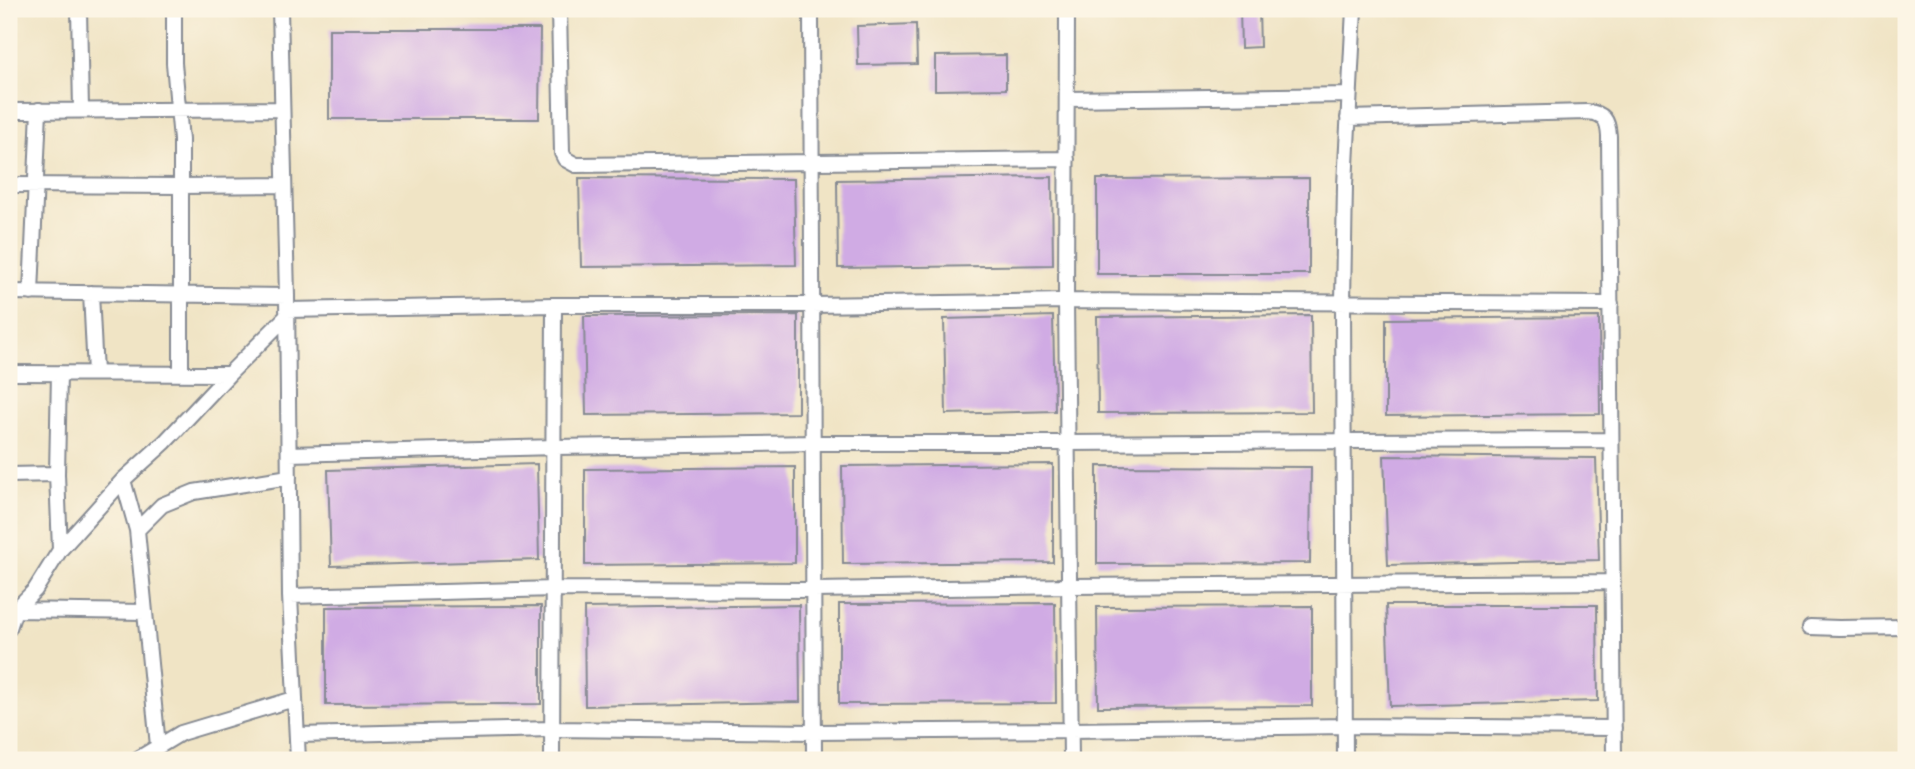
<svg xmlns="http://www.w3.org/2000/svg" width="1915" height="769" font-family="'IM FELL DW Pica',serif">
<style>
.building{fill:#d0abe4}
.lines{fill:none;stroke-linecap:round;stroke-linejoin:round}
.minor-casing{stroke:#868a92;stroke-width:18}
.minor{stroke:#fff;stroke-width:14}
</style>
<rect width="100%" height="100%" fill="#fcf5e5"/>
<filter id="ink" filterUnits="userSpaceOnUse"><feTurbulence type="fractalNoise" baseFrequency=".0143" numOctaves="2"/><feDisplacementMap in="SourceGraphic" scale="14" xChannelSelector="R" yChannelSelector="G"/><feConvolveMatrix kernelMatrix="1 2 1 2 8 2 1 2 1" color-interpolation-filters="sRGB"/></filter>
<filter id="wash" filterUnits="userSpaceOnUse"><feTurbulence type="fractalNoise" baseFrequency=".00686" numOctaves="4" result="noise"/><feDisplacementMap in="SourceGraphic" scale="28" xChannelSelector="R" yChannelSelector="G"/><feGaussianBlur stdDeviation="1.57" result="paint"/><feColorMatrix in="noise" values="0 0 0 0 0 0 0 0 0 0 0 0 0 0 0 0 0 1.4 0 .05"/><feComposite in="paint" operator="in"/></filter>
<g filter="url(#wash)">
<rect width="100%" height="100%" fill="#f0e4c5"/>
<g id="blocks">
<path class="building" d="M1240 9H1259L1260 47 1241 48Z
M916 24 917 64 858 65 857 26Z
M329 29H540L539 119H329Z
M1006 55V89L935 90V56Z
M1052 177 1053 265 838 268 837 180Z
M579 178 794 179 796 265 581 267Z
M1309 178V274H1097V179Z
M798 315V413L586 415 584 316Z
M1311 315 1312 412 1098 413 1097 317Z
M1053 316 1055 411 946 414 944 319Z
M1599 317 1600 414 1386 416V319Z
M1384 456 1596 458 1599 560 1388 565Z
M537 464 539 560 331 566 328 470Z
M1053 464V562L843 564 842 466Z
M1097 466 1311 467 1310 563 1097 564Z
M795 467V563L585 565V469Z
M1055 603 1056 703 839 704V604Z
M799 605 800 702 585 706 584 608Z
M1386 605H1597L1598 701 1390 706Z
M541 606V704L326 705V607Z
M1312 606V706L1098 707 1097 607Z"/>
</g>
</g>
<g filter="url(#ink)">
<use href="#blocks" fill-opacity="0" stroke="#868a92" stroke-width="2"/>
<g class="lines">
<g class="minor-casing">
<path id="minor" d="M79 9 81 110
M174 9V63L181 140V374
M280 9 287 296 290 596 298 760
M559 9 562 153 565 159 576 165 1067 159
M811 9 814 760
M1067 9 1066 301 1071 760
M1067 99 1349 95
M9 111 282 109
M1348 118 1587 112C1604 113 1608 120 1609 136L1614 760
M9 185 181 186 284 185
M9 292 287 296
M31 293 39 110
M91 293 95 373
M287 310 554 305H812L1066 301 1611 304
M9 373 229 374
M59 373 57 474 60 550
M289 454 555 447 813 443H1067L1343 441 1611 440
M9 475 57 474
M123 480 137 530 158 746
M137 530 162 505 194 492 289 477
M290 596 554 589 814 590 1069 586 1613 582
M9 612 15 610 35 590 60 550 123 480 165 442 229 374 287 316
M1810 627 1839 628 1906 627
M9 628 15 610 145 612
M298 735 552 729 814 732 1071 730 1345 726 1614 728
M136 760 181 733 294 699
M552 760 554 305
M1345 760 1343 302 1345 185 1354 9"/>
</g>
<use href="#minor" class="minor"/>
</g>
</g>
<rect width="1915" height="769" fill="none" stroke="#fcf5e5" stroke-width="35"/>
</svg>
